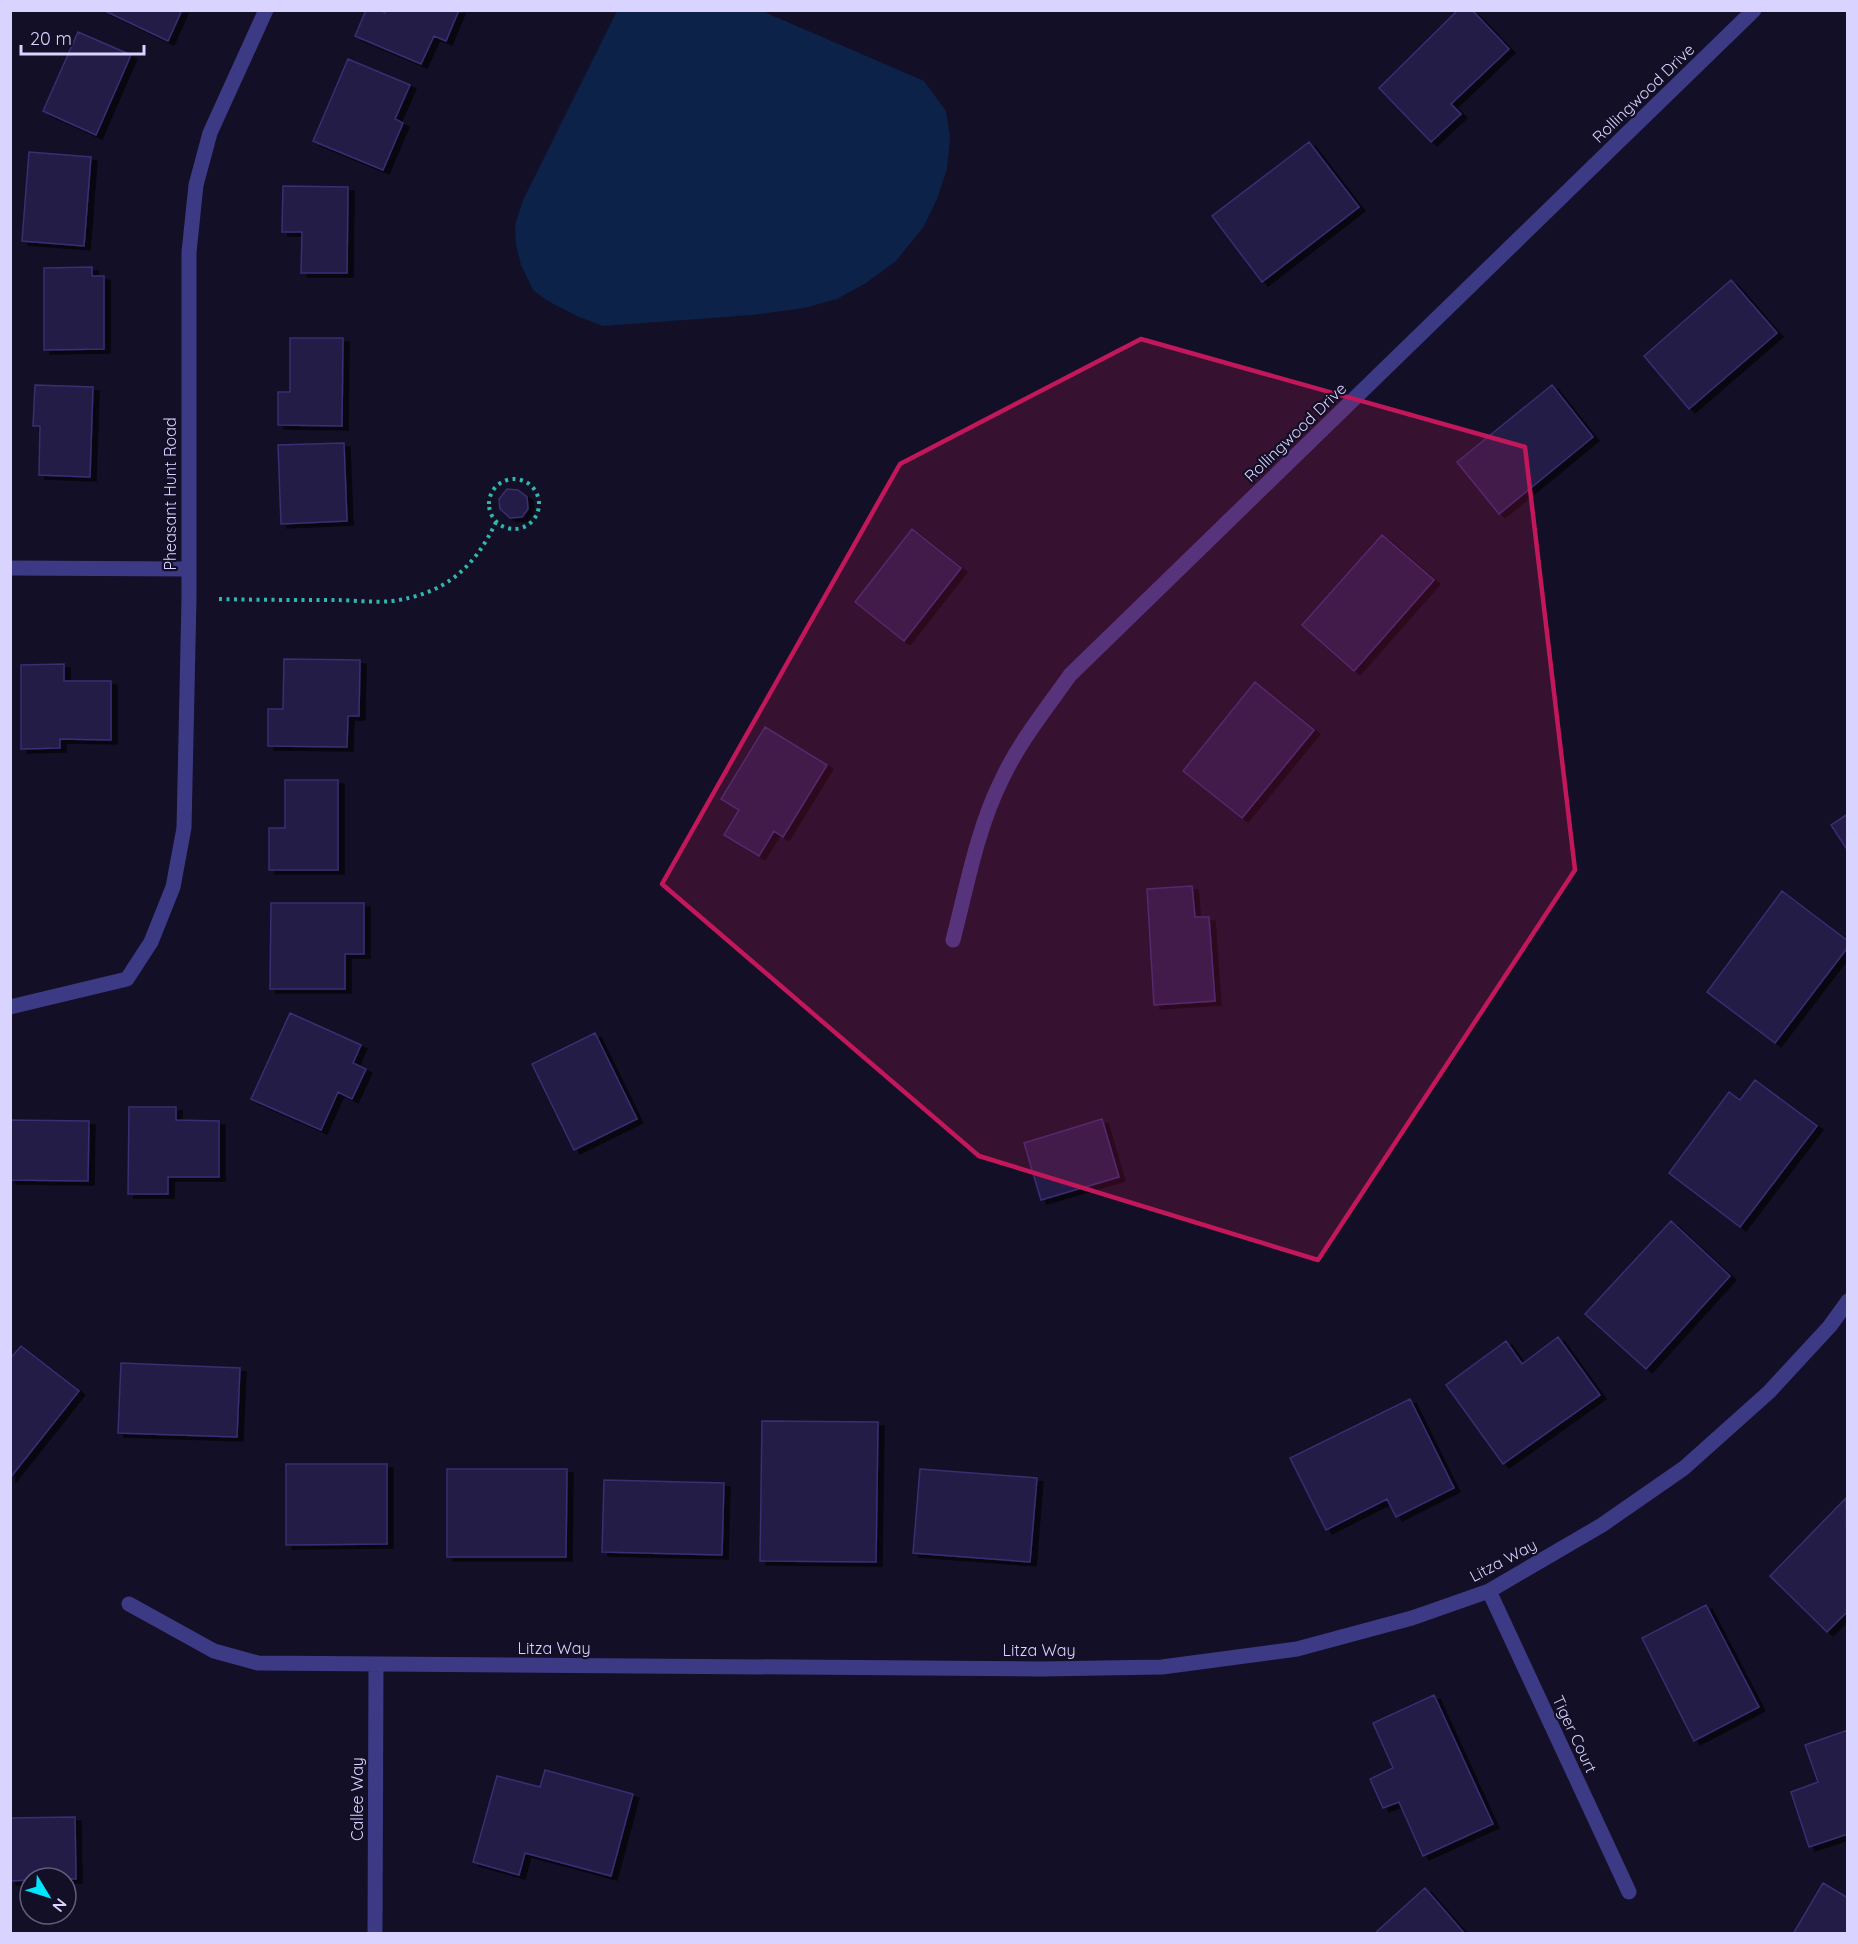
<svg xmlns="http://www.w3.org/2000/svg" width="1858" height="1944" font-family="Quicksand,sans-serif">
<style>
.water{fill:#0c2248}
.building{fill:#241b47;stroke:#3b2d73;stroke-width:1.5;filter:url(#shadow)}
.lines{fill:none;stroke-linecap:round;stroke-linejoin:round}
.path{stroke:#2fb8b0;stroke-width:4;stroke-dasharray:3 4.5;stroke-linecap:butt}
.street{stroke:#3d3a85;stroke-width:15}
.marked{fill:#c2185b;fill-opacity:0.2;stroke:#c2185b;stroke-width:4.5;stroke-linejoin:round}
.labels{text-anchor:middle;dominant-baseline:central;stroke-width:4.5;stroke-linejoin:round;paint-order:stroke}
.street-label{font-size:16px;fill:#d9d4ff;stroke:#130f26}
</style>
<defs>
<filter id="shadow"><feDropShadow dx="6" dy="4" stdDeviation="0" flood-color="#0009"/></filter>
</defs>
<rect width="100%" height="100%" fill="#130f26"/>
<path class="water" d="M617 11H762L924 81 946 111 950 137 947 169 937 199 924 226 896 261 866 283 837 299 804 308 752 315 603 326 579 317 546 300 533 290 521 265 516 245 515 225 523 200Z"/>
<path class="building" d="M103 10H182L168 41Z
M366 10H380L385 13 386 10H459L446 41 434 36 421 64 355 36Z
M1458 10H1472L1509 49 1451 104 1461 114 1431 142 1379 88Z
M78 32 131 55 96 135 43 111Z
M348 59 410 85 395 119 403 123 383 170 313 141Z
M1309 142 1359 207 1262 282 1212 216Z
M29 152 91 157 84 246 22 241Z
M283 186 348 187 347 273H301L302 232H282Z
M92 267V276H104V349L44 350V268Z
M1731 280 1777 333 1689 409 1644 356Z
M290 338H343L342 426 278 425V392H290Z
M35 385 93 387 90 477 39 475 40 426H33Z
M1552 385 1593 437 1499 514 1457 462Z
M344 443 347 521 281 524 278 445Z
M507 489 518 490 527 497 528 509 522 517 510 518 500 509 499 499Z
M912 529 961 568 904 641 855 602Z
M1382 535 1434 580 1354 671 1302 625Z
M284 659 360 660 359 716H348L347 747 268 746V709H283Z
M64 664V681H111V740L60 739V748L21 749V665Z
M1255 682 1314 730 1242 818 1183 771Z
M765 727 827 765 783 837 774 831 759 856 724 835 739 810 721 799Z
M285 780H338V870H269V828H285Z
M1848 814V851L1831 825Z
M1192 886 1195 917H1209L1215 1001 1154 1005 1147 889Z
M1782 891 1848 941V947L1775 1043 1707 992Z
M271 903H364V954H345V989H270Z
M290 1013 361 1045 353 1063 366 1069 352 1099 338 1092 321 1130 251 1099Z
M595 1033 637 1119 574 1150 532 1064Z
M1755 1080 1817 1126 1740 1227 1669 1173 1729 1092 1740 1100Z
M129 1107H176V1120L219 1121V1177H168V1194H128Z
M1102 1119 1119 1177 1041 1200 1024 1143Z
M10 1120 89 1121 88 1181 10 1180Z
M1671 1221 1730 1276 1646 1369 1585 1314Z
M1558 1337 1600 1395 1503 1464 1446 1385 1506 1341 1522 1364Z
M21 1346 79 1391 10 1478V1359Z
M121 1363 240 1368 237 1437 118 1433Z
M1410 1399 1454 1488 1396 1517 1387 1499 1326 1530 1290 1458Z
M762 1421 878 1422 876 1562 760 1561Z
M286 1464H387V1544L286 1545Z
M447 1469H567L566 1557H447Z
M920 1469 1037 1478 1030 1562 913 1553Z
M604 1480 724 1483 722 1555 602 1552Z
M1846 1498 1848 1611 1827 1632 1770 1576Z
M1706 1605 1759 1707 1694 1741 1642 1638Z
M1434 1695 1493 1824 1423 1856 1399 1802 1383 1808 1370 1779 1393 1768 1373 1723Z
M1848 1730V1834L1809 1847 1791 1792 1818 1782 1805 1745Z
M545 1770 633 1794 611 1876 525 1853 519 1875 473 1862 497 1776 540 1787Z
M75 1817 76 1879 30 1878V1880L10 1881V1818Z
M1823 1883 1848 1898V1934H1793Z
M1425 1888 1465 1934H1374Z"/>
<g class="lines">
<path class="path" d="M489 504a25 25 0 1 1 50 0a25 25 0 1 1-50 0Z
M219 599C257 600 295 600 333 600 352 600 374 603 392 601 444 594 474 569 496 522"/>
<path class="street" d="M10 568 188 569
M953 940C967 886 977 829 1002 779 1020 741 1046 709 1070 675L1754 10
M10 1007 127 979 151 942 173 887 184 828 189 599V252L196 185 210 133 266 10
M1489 1591 1629 1892
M129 1604 214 1651 258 1663 1041 1669 1162 1667 1297 1649 1412 1618 1489 1591 1602 1525 1684 1468 1769 1392 1830 1326 1848 1301
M375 1934 376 1665"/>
</g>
<path class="marked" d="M1141 339 1525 447 1575 870 1318 1260 979 1156 662 884 900 464Z"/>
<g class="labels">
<g class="street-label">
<text transform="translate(1643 93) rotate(-44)">Rollingwood Drive</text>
<text transform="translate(1295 432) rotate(-44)">Rollingwood Drive</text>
<text transform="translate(170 494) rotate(-90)">Pheasant Hunt Road</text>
<text transform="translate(1503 1560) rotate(-28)">Litza Way</text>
<text x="554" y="1648">Litza Way</text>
<text x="1039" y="1650">Litza Way</text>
<text transform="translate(1575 1734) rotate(65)">Tiger Court</text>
<text transform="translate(357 1799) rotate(-90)">Callee Way</text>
</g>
</g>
<rect width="1858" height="1944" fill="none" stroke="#d9d4ff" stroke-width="24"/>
<g transform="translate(48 1896) rotate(128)"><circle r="28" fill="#130f26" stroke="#625e7d" stroke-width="1.5"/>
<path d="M0-4.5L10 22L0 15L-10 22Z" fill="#00e5ff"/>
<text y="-9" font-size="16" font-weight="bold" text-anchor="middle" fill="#d9d4ff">N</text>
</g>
<path d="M21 45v9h123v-9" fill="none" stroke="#d9d4ff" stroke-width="3"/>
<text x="30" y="45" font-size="18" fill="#d9d4ff" stroke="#130f26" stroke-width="4.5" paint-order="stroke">20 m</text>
</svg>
